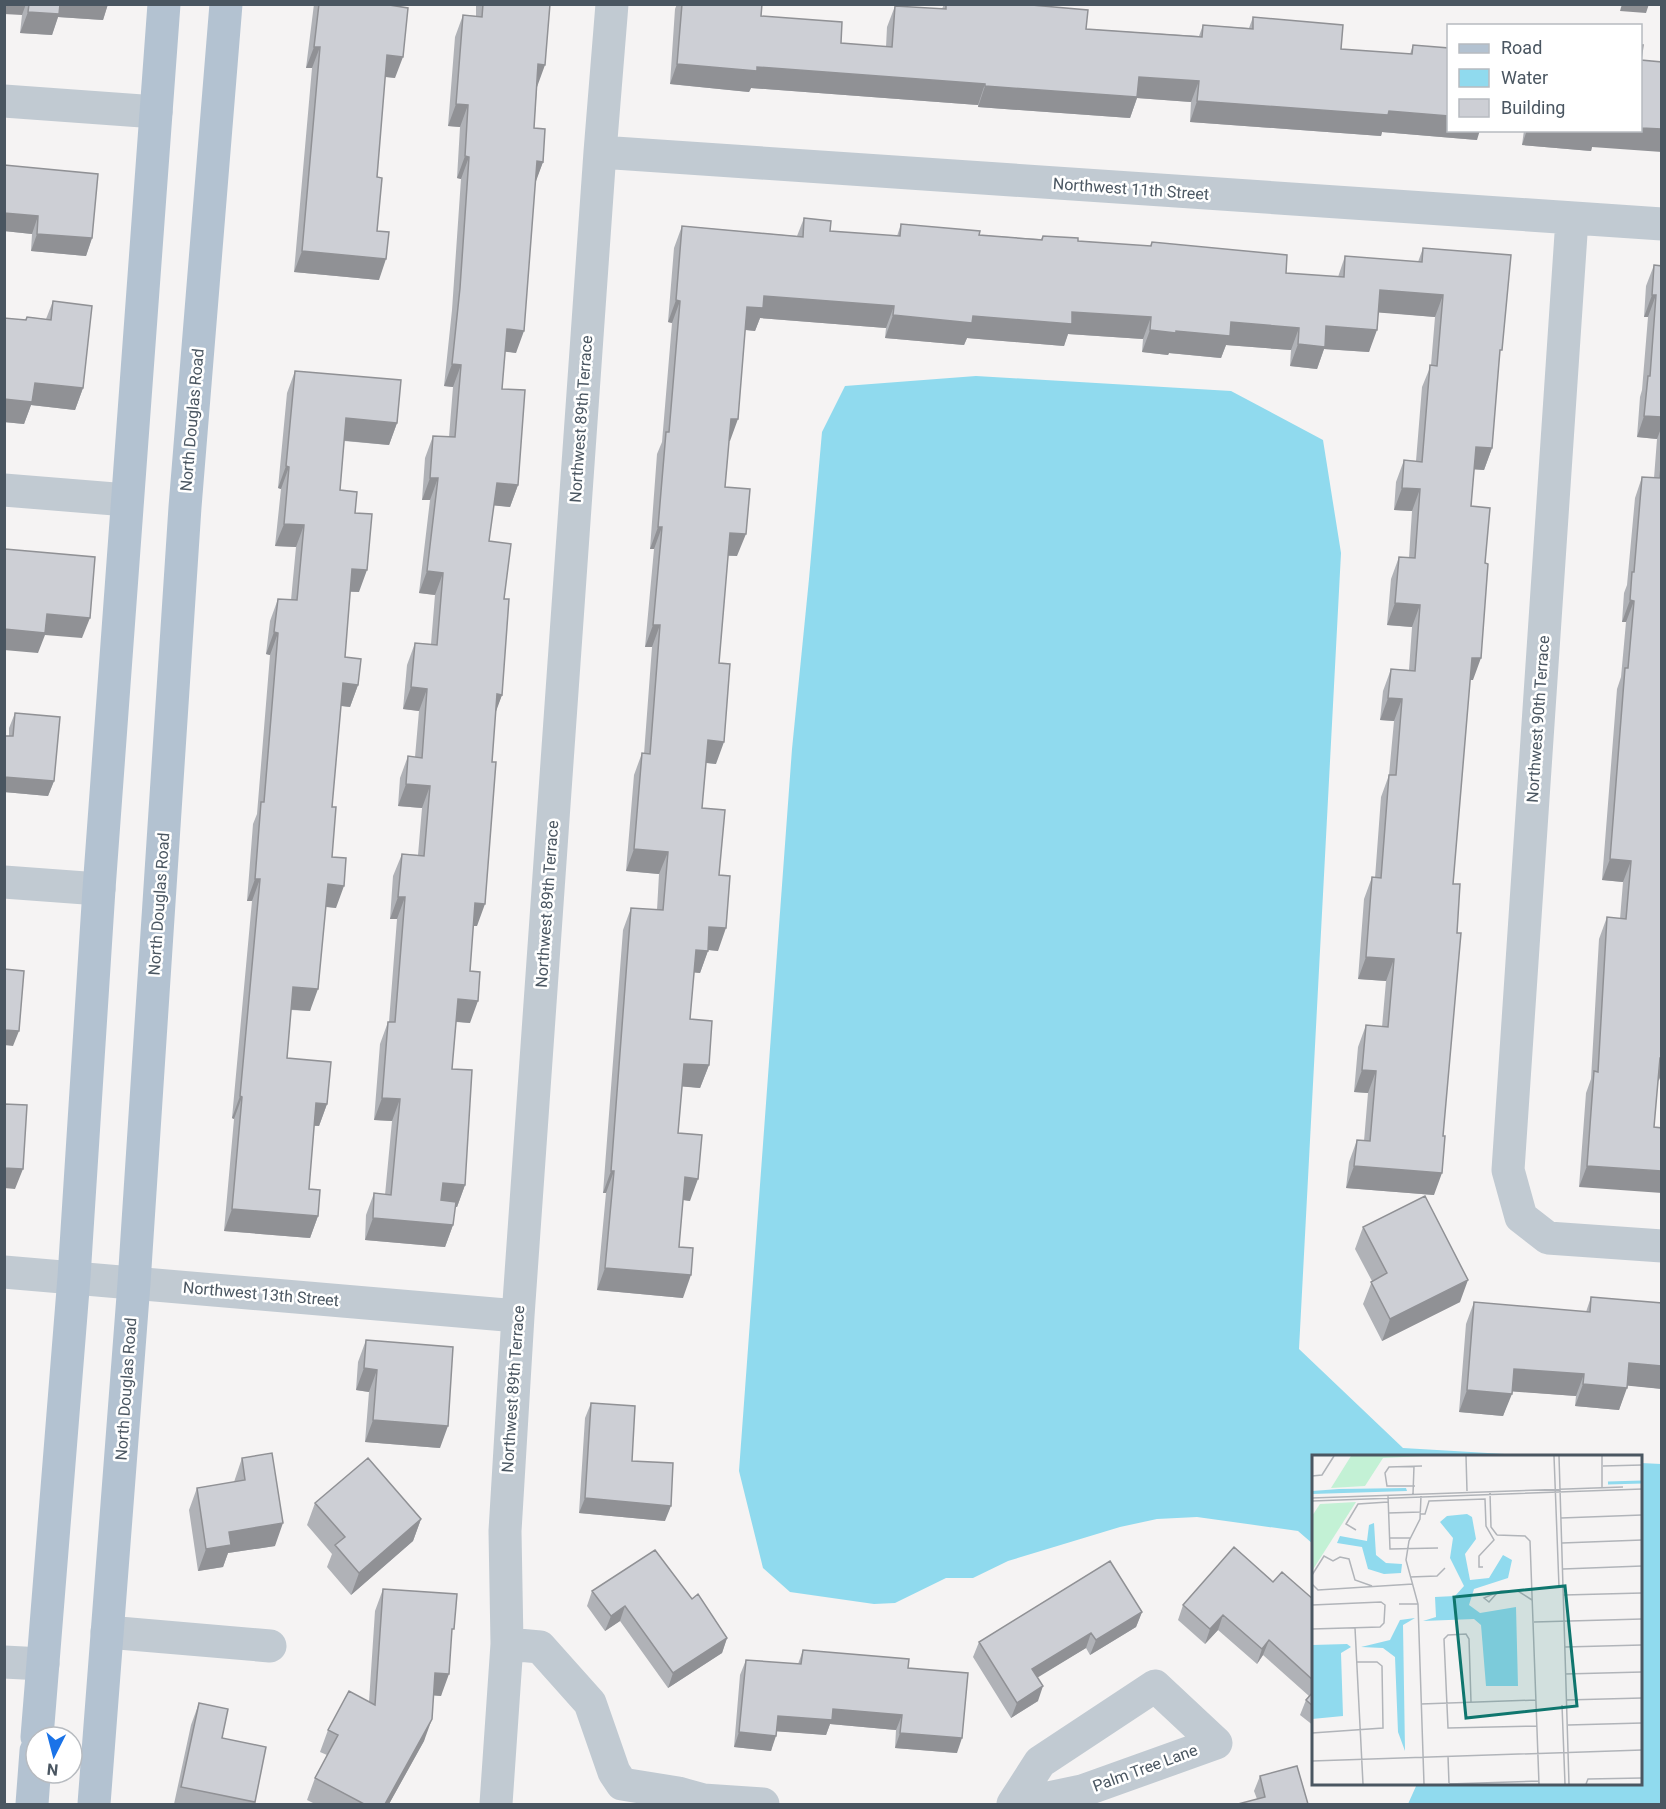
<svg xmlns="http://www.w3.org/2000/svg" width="1666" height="1809" font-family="Roboto,sans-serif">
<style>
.water{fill:#90daee}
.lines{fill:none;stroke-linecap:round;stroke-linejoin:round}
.minor{stroke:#c1cad2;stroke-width:33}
.major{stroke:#b3c2d1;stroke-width:33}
.wall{fill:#b0b2b7}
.shaded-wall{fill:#909195}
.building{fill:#cdcfd5;stroke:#909195;stroke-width:1.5}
.labels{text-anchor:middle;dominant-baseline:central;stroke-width:5;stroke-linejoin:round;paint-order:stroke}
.street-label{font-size:16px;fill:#4a5661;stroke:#fff}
.inset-river{fill:none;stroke:#90daee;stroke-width:3}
.inset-road{fill:none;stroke:#b1b4b9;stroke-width:1.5}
.view{fill:#0f766e;fill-opacity:0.15;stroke:#0f766e;stroke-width:3}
.inset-edge{fill:none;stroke:#4a5661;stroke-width:3}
</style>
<rect width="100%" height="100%" fill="#f5f3f3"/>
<path class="water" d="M976 376 1231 391 1323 440 1341 553 1299 1349 1403 1448 1538 1456H1314L1313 1544 1298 1531 1197 1517 1157 1519 1120 1527 1008 1561 973 1578H946L895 1603 874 1604 790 1592 763 1568 739 1471 792 749 809 579 822 432 845 386Z
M1641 1463 1661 1464V1804H1408L1417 1784H1640Z"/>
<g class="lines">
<path class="minor" d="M4 101 156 112
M600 152 1662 224
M1572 219 1508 1170 1521 1217 1548 1238 1662 1246
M4 490 127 500
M4 882 99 889
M4 1272 518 1316
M107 1632 270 1646
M507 1644 540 1647 590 1703 614 1772 622 1784 678 1793 703 1800 763 1804
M4 1662 43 1664
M496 1804 507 1644 505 1531 518 1316 600 152 612 4
M1013 1804 1040 1762 1155 1686 1216 1743 1082 1791 1019 1804"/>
<path class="major" d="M37 1737 74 1277 99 889 164 4
M32 1804 36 1751
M94 1804 134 1283 185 507 226 4"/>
</g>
<path class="wall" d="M4 4H108L103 20 58 17 52 35 20 33 22 15Z
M314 4H383L395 78 385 77 377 177V231L379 280 294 272 312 68H306Z
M476 4H550L537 87 534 128 543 162 535 182 516 353 505 351 502 389 518 485 510 507 494 505 489 541 504 599 502 695 495 712 477 926H473L470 971V1023L456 1022 452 1069 465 1185 457 1207H455L453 1225 445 1247 365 1240 366 1215 374 1193 385 1195 392 1121 374 1120 380 1044 388 1022H389L397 919H390L393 876 402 854 418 855 422 808 398 806 400 778 408 756 415 757 419 711 403 709 407 665 415 643 431 644 435 595 419 593 430 500H422L425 458 433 436 449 437 453 387 444 386 452 310 461 179 457 178 460 127 448 126 455 37 463 15 476 16Z
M677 4H762L761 16 841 43 886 47 887 27 895 6 942 9 944 4H1020L1086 29 1199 36 1203 25 1249 28 1253 17 1341 49 1410 54 1413 45 1477 140 1382 132 1381 136 1190 122 1191 102 1137 98 1130 118 978 107V105L751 88 749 92 670 84 675 9Z
M1524 130H1641L1592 147 1591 151 1522 145Z
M4 165 92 238 86 256 31 251 32 234 4 231Z
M804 218 830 231 897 236 901 224 979 235 1041 239 1043 236 1078 241 1150 246 1152 242 1286 273 1338 277 1345 256 1418 262 1423 248 1499 359 1492 448 1484 470 1474 469 1471 506 1473 680H1470L1453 884 1434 1195 1346 1188 1349 1162 1357 1140 1364 1141 1368 1093 1354 1092 1358 1047 1366 1025 1382 1027 1386 981 1358 979 1364 899 1372 877 1375 878 1381 797 1389 775 1394 721 1380 720 1383 691 1391 669 1409 670 1412 627 1387 625 1391 579 1399 557 1409 558 1412 511 1394 510 1396 482 1404 460 1416 461 1422 387 1431 365 1435 317 1379 312 1369 352 1324 349 1317 369 1290 366 1291 350 1226 345 1221 358 1169 353 1168 355 1142 352 1143 339 1068 334 1064 346 967 338 964 345 885 338 886 328 760 318 755 331 745 330 729 441 725 487 737 556H728L719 663 716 764 706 763 702 808 719 875 718 951 708 950 700 973 694 972 690 1019 709 1065 700 1088 682 1086 678 1133 690 1201 683 1200 679 1247 683 1298 597 1290 606 1193H603L623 930 631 908 657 910 659 874 626 871 634 775 642 753 644 754 652 647H645L654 549H650L657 454 662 442 672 323 668 322 674 248 682 226 797 236Z
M1654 265 1662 266V1072L1659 1080 1579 1187 1586 1093 1591 1079 1599 939 1607 917 1620 919 1623 882 1602 880 1617 689 1621 677 1626 622H1622L1624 593 1627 585 1635 498 1642 477 1654 478 1657 439 1637 437 1640 397 1642 390 1648 317H1644L1646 286Z
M53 301 83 388 75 410 31 405 24 424 4 422V318L25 320 27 317 46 319Z
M295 371 397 423 389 445 344 441 340 490 355 513 359 592H350L345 657 358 685 350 707 341 706 332 807V857L336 908 326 907 310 1011 291 1010 287 1058 327 1104 319 1126H314L309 1189 318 1216 310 1238 224 1231 234 1119 232 1118 252 901H247L253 824 257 814 270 655 266 654 270 621 278 599 291 600 296 547 275 546 281 489 278 488 287 393Z
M15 713 54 781 48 796 4 792V736H9V728Z
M1363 1227 1460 1302 1382 1341 1363 1304 1372 1281 1355 1249Z
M1591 1297 1662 1389 1627 1385 1619 1410 1575 1406 1576 1396 1512 1391 1503 1416 1459 1412 1466 1324 1474 1302 1586 1312Z
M366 1340 440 1448 365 1442 369 1392 356 1390 358 1362Z
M591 1403 632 1461 665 1521 579 1513 585 1418Z
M242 1458 275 1546 228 1553 223 1567 198 1571 189 1510 197 1488 234 1482Z
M315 1503 421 1519 413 1541 351 1595 327 1567 332 1554 307 1525Z
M1273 1582 1314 1600V1726L1300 1715 1306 1700 1309 1696 1263 1655 1257 1664 1218 1630 1205 1644 1178 1620 1183 1605Z
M383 1589 451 1638 441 1696 434 1695 424 1741 389 1804H315L307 1800 315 1778 327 1755 320 1752 328 1730 369 1702 375 1611Z
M592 1591 692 1599 727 1638 722 1653 668 1688 620 1621 605 1631 587 1606Z
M1142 1612 1136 1627 1090 1655 1086 1648 1037 1677 1038 1701 1011 1718 973 1657 979 1642Z
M803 1650 908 1668 957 1753 895 1748 896 1730 830 1724 826 1735 776 1731 771 1751 734 1747 740 1675 746 1660 798 1664Z
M199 1703 222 1738 255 1802 254 1804H174L191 1725Z
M1260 1776 1308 1804 1257 1799 1254 1791Z"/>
<path class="shaded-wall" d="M4 4H26L22 15 4 14Z
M58 4H108L103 20 58 17 52 35 20 33 28 12Z
M1604 4H1621L1620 6Z
M1622 4H1649L1646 13 1620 11Z
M314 47H320L312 68H306Z
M387 55 403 57 395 78 379 76Z
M538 64 545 65 537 87Z
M677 64 757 67 985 84 978 105 751 88 749 92 670 84Z
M1139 77 1199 81 1191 102 1137 98 1130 118 978 107 985 86Z
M1197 101 1389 111 1449 116V130H1480L1477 140 1382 132 1381 136 1190 122Z
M456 104 468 105 460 127 448 126Z
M1641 128 1662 129V152L1592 147 1591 151 1522 145 1527 130H1641Z
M465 156 469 157 461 179 457 178Z
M537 161 543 162 535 184Z
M4 213 38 216 32 234 4 231Z
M37 234 92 238 86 256 31 251Z
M302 251 386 259 379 280 294 272Z
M1380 290 1443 295 1435 317 1372 312Z
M1652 295H1656L1648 317H1644Z
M764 296 894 306 886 328 760 318 755 331 739 329 747 307Z
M676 300 680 301 672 323 668 322Z
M1072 312 1151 317 1143 339 1068 334 1064 346 967 338 964 345 885 338 893 315 973 316Z
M1231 322 1299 328 1291 350 1226 345 1221 358 1169 353 1168 355 1142 352 1150 330 1176 331Z
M1326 326 1377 330 1369 352 1324 349 1317 369 1290 366 1298 344Z
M507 329 524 331 516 353 499 351Z
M452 364 461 365 453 387 444 386Z
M35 383 83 388 75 410 31 405 24 424 4 422V399Z
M1644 416 1662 417V426L1657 439 1637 437Z
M346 418 397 423 389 445 338 440Z
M731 419H738L730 441H723Z
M1476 447 1492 448 1484 470 1468 469Z
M286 466 289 467 281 489 278 488Z
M430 478H438L430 500H422Z
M497 483 518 485 510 507 489 505Z
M1402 488 1420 489 1412 511 1394 510Z
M284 524 304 525 296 547 275 546Z
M658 527H662L654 549H650Z
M730 533 746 534 737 556 722 555Z
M352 569 367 570 359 592 344 591Z
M427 571 443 573 435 595 419 593Z
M1630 600 1634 601 1626 622H1622Z
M1395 603 1420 605 1412 627 1387 625Z
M47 614 90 618 82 638 45 635 38 653 4 650V629Z
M653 625H660L652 647H645Z
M274 632 278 633 270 655 266 654Z
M1472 658H1481L1473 680H1464Z
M343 683 358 685 350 707 335 705Z
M411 687 427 689 419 711 403 709Z
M497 694 502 695 494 717Z
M1388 698 1402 699 1394 721 1380 720Z
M708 740 724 742 716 764 700 762Z
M4 777 54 781 48 796 4 792Z
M406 784 430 786 422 808 398 806Z
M634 849 668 852 659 874 626 871Z
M1610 859 1631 861 1623 882 1602 880Z
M255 879H260L252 901H247Z
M328 884 344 886 336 908 320 906Z
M398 897H405L397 919H390Z
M475 903 485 904 477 926H467Z
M709 927 726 928 718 951 701 949Z
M696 950 708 951 700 973 688 972Z
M1366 957 1394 959 1386 981 1358 979Z
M293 987 318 989 310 1011 285 1009Z
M458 999 478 1001 470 1023 449 1021Z
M4 1030 19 1031 13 1046 4 1045Z
M1660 1058H1662V1072L1659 1080 1652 1079Z
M684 1064 709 1065 700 1088 676 1086Z
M1362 1070 1376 1071 1368 1093 1354 1092Z
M240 1096 242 1097 234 1119 232 1118Z
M382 1098 400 1099 392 1121 374 1120Z
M316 1103 327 1104 319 1126 308 1125Z
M1354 1166 1442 1173 1434 1195 1346 1188Z
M1587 1166 1662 1171V1193L1579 1187Z
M4 1168 23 1169 15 1189 4 1188Z
M611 1171H614L606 1193H603Z
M685 1177 698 1179 690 1201 677 1199Z
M443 1183 465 1185 457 1207 435 1205Z
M232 1209 318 1216 310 1238 224 1231Z
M373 1218 453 1225 445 1247 365 1240Z
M605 1268 691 1275 683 1298 597 1290Z
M1468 1280 1460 1302 1382 1341 1390 1319Z
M1629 1363 1662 1366V1389L1621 1385Z
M364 1368 377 1370 369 1392 356 1390Z
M1514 1369 1584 1374 1576 1396 1506 1391Z
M1583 1384 1627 1388 1619 1410 1575 1406Z
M1467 1390 1512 1394 1503 1416 1459 1412Z
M373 1420 448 1426 440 1448 365 1442Z
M585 1498 671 1506 665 1521 579 1513Z
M421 1519 413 1541 351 1595 359 1573Z
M283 1523 275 1546 228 1553 223 1567 198 1571 206 1549 229 1532Z
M625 1606 620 1621 605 1631 611 1616Z
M1142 1612 1136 1627 1090 1655 1096 1640Z
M1223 1615 1218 1630 1205 1644 1210 1629Z
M1091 1633 1086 1648 1027 1684 1032 1669Z
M727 1638 722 1653 668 1688 673 1673Z
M1269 1640 1263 1655 1257 1664 1262 1649Z
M435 1673 449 1674 441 1696 427 1695Z
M1043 1686 1038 1701 1011 1718 1017 1703Z
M833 1709 902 1715 896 1730 830 1724 826 1735 772 1731 778 1716Z
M432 1719 424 1741 389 1804H385Z
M739 1732 776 1736 771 1751 734 1747Z
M900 1733 962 1738 957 1753 895 1748Z"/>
<path class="building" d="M29 4H60L59 14 28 12Z
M319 4H383L408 8 403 57 387 55 377 177 382 178 377 231 389 232 386 259 302 251 320 47H314Z
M483 4H550L545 65 538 64 534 128 545 129 543 162 537 161 524 331 507 329 502 389 525 390 518 485 497 483 489 541 511 544 504 599H509L502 695 497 694 492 762H496L485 904 475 903 470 971 480 972 478 1001 458 999 452 1069 472 1070 465 1185 443 1183 441 1200 456 1202 453 1225 373 1218 374 1193 391 1195 400 1099 382 1098 388 1022H395L405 897H398L402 854 424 856 430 786 406 784 408 756 422 758 427 689 411 687 415 643 437 645 443 573 427 571 438 478H430L433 436 455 437 461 365 452 364 460 288 469 157 465 156 468 105 456 104 463 15 482 17Z
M682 4H762L761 16 842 22 841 43 892 47 895 6 946 9V4H1020L1088 10 1086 29 1202 37 1203 25 1253 29V17L1343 25 1341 49 1412 54 1413 45 1449 48V116L1389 111 1388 115 1197 101 1199 81 1139 77 1137 97 985 86V84L757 67V71L677 64Z
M1641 45H1643L1641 60 1662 62V129L1641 128Z
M4 165 98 174 92 238 37 234 38 216 4 213Z
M804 218 831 221 830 231 900 236 901 224 980 231 979 235 1042 240 1043 236 1078 238V241L1151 246 1152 242 1287 255 1286 273 1344 277 1345 256 1422 262 1423 248 1511 255 1502 350H1500L1492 448 1476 447 1471 506 1490 508 1485 563 1488 564 1481 658H1472L1453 884H1460L1457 933H1461L1443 1136H1445L1442 1173 1354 1166 1357 1140 1370 1141 1376 1071 1362 1070 1366 1025 1388 1027 1394 959 1366 957 1372 877 1381 878 1389 775H1396L1402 699 1388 698 1391 669 1415 671 1420 605 1395 603 1399 557 1415 558 1420 489 1402 488 1404 460 1422 462 1430 365 1437 366 1443 295 1380 290 1377 330 1326 326 1325 347 1298 344 1299 328 1231 322 1230 336 1176 331V333L1150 330 1151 317 1072 312V324L973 316 972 323 893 315 894 306 764 296 763 308 747 307 738 419H731L725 487 750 489 746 534 730 533 719 663 730 664 724 742 708 740 702 808 725 810 719 875 730 876 726 928 709 927 708 951 696 950 690 1019 712 1021 709 1065 684 1064 678 1133 702 1135 698 1179 685 1177 679 1247 693 1248 691 1275 605 1268 614 1171H611L631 908 663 910 668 852 634 849 642 753 650 754 660 625H653L662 527H658L666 432H669L680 301 676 300 682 226 803 237Z
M1654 265 1662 266V417L1644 416 1648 376H1650L1656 295H1652Z
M53 301 92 306 83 388 35 383 32 402 4 399V318L26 320 27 317 51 320Z
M295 371 401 380 397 423 346 418 340 490 357 492 355 513 372 514 367 570 352 569 345 657 361 659 358 685 343 683 332 807H336L332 857 346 858 344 886 328 884 318 989 293 987 287 1058 331 1062 327 1104 316 1103 309 1189 320 1190 318 1216 232 1209 242 1097 240 1096 260 879H255L261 802H264L278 633 274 632 278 599 297 600 304 525 284 524 289 467 286 466Z
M1662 456V1058H1660L1654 1127 1662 1128V1171L1587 1166 1594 1071 1598 1072 1607 917 1626 919 1631 861 1610 859 1625 668H1628L1634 601 1630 600 1632 572H1634L1642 477 1660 478Z
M5 549 95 557 90 618 47 614 45 633 4 629Z
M15 713 60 717 54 781 4 777V736H13Z
M4 969 24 971 19 1031 4 1030Z
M4 1104 27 1105 23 1169 4 1168Z
M1425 1196 1468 1280 1390 1319 1371 1282 1387 1273 1363 1227Z
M1591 1297 1662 1303V1366L1629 1363 1627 1388 1583 1384 1584 1374 1514 1369 1512 1394 1467 1390 1474 1302 1590 1312Z
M366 1340 453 1347 448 1426 373 1420 377 1370 364 1368Z
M591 1403 635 1406 632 1461 673 1463 671 1506 585 1498Z
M272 1453 283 1523 229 1532 231 1545 206 1549 197 1488 245 1480 242 1458Z
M368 1458 421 1519 359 1573 335 1545 345 1537 315 1503Z
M1234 1547 1273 1582 1282 1572 1314 1600V1681L1269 1640 1262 1649 1223 1615 1210 1629 1183 1605Z
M655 1550 692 1599 698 1594 727 1638 673 1673 625 1606 611 1616 592 1591Z
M1110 1561 1142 1612 1096 1640 1091 1633 1032 1669 1043 1686 1017 1703 979 1642Z
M383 1589 457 1594 454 1629H452L449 1674 435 1673 432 1719 385 1804H364L315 1778 338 1735 328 1730 349 1691 375 1705Z
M803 1650 909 1659 908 1668 968 1673 962 1738 900 1733 902 1715 833 1709 832 1720 778 1716 776 1736 739 1732 746 1660 801 1664Z
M1314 1691V1707L1306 1700Z
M199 1703 228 1709 222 1738 266 1747 255 1802 181 1787Z
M1297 1766 1308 1804H1238L1265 1797 1260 1776Z"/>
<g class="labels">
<g class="street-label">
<text transform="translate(1131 189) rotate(4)">Northwest 11th Street</text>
<text transform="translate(581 419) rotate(-86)">Northwest 89th Terrace</text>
<text transform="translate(192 420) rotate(-85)">North Douglas Road</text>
<text transform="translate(1538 719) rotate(-86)">Northwest 90th Terrace</text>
<text transform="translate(159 904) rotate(-86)">North Douglas Road</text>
<text transform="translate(547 904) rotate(-86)">Northwest 89th Terrace</text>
<text transform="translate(261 1294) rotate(5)">Northwest 13th Street</text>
<text transform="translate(126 1389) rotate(-86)">North Douglas Road</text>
<text transform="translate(513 1389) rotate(-86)">Northwest 89th Terrace</text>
<text transform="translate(1145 1768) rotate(-20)">Palm Tree Lane</text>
</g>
</g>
<g transform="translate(1312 1455)">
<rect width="330" height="330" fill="#f5f3f3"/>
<path d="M44 47 0 116V61L8 49Z" fill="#c3f1d5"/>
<path d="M39 1H112L71 3 53 31 19 33Z" fill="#c3f1d5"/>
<path d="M27 34 94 33 95 36 0 39V36ZM155 59 160 62 164 84 153 99 158 125 177 123 191 100 200 105 196 123 162 134 157 150 168 158 204 152 206 231H174L169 170 162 164 111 166 124 162 123 142 143 141 152 131 138 103 141 83 128 67 135 61ZM62 68 64 100 74 108 90 109 89 118 72 119 56 114 50 92 25 88 28 81 55 86 57 70ZM103 163 91 170 93 296 86 277 83 202 71 193 49 192 78 185 88 165ZM35 189 39 192 29 198 31 261 0 264V190Z" fill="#90daee"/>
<path class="inset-river" d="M296 28 330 27"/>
<path class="inset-road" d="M154 1 155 36M242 1 247 132M247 1 257 329M290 1V32M291 11 330 10M0 21 10 20 22 1M103 31H75L73 18 77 12 110 11M178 38 179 72 185 80M101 39 102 11M76 41 78 94 126 93M109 41 108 64 97 86 94 105 106 149 112 329M0 43 311 32M0 46 330 34M76 58 109 57M109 59H113L117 46 173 44 174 71 182 85 167 101V112H171M249 63 330 60M44 75 34 69 46 49 76 47M185 80 213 81 218 86 227 329M77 83H98M250 88 330 85M251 114 330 111M0 120 12 101 21 106 28 102 37 104 43 125 60 131M98 122 125 121 133 113M0 129 6 135 101 129M185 138 177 147 172 143 181 139 189 136H206L220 145M252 140 330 138M87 149H106M0 150 69 147 73 150 72 168 68 172 0 174M222 167 330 164M43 173 51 329M253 192 330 190M253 219 330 217M254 245 330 243M159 247 157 184 154 179 136 180 132 184 136 273 225 271M109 249 224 245M250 250 253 329M256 270 330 268M0 278 71 273 70 211 65 207H44M136 301 137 328M0 306 330 295M137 329 227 326M274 329 276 324 330 323"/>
<path class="view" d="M253 131 265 251 154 263 142 142Z"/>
<rect width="330" height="330" class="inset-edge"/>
</g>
<rect width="1666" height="1809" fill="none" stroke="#4a5661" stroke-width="12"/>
<rect x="1447" y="24" width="195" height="108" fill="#ffffff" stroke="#b7bbc0" stroke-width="1.5"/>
<rect x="1459" y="44" width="30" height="9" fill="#b3c2d1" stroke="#b7bbc0" stroke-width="1.5"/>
<text x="1501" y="54" font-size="18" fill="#4a5661">Road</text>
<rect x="1459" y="69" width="30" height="18" fill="#90daee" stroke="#b7bbc0" stroke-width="1.5"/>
<text x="1501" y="84" font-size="18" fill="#4a5661">Water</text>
<rect x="1459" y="99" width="30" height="18" fill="#cdcfd5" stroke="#b7bbc0" stroke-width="1.5"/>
<text x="1501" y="114" font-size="18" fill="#4a5661">Building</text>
<g transform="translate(54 1755) rotate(186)"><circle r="28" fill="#ffffff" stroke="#b7bbc0" stroke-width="1.5"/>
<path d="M0-4.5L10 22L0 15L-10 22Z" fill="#1a73e8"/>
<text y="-9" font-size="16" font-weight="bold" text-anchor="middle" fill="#4a5661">N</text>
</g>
</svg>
